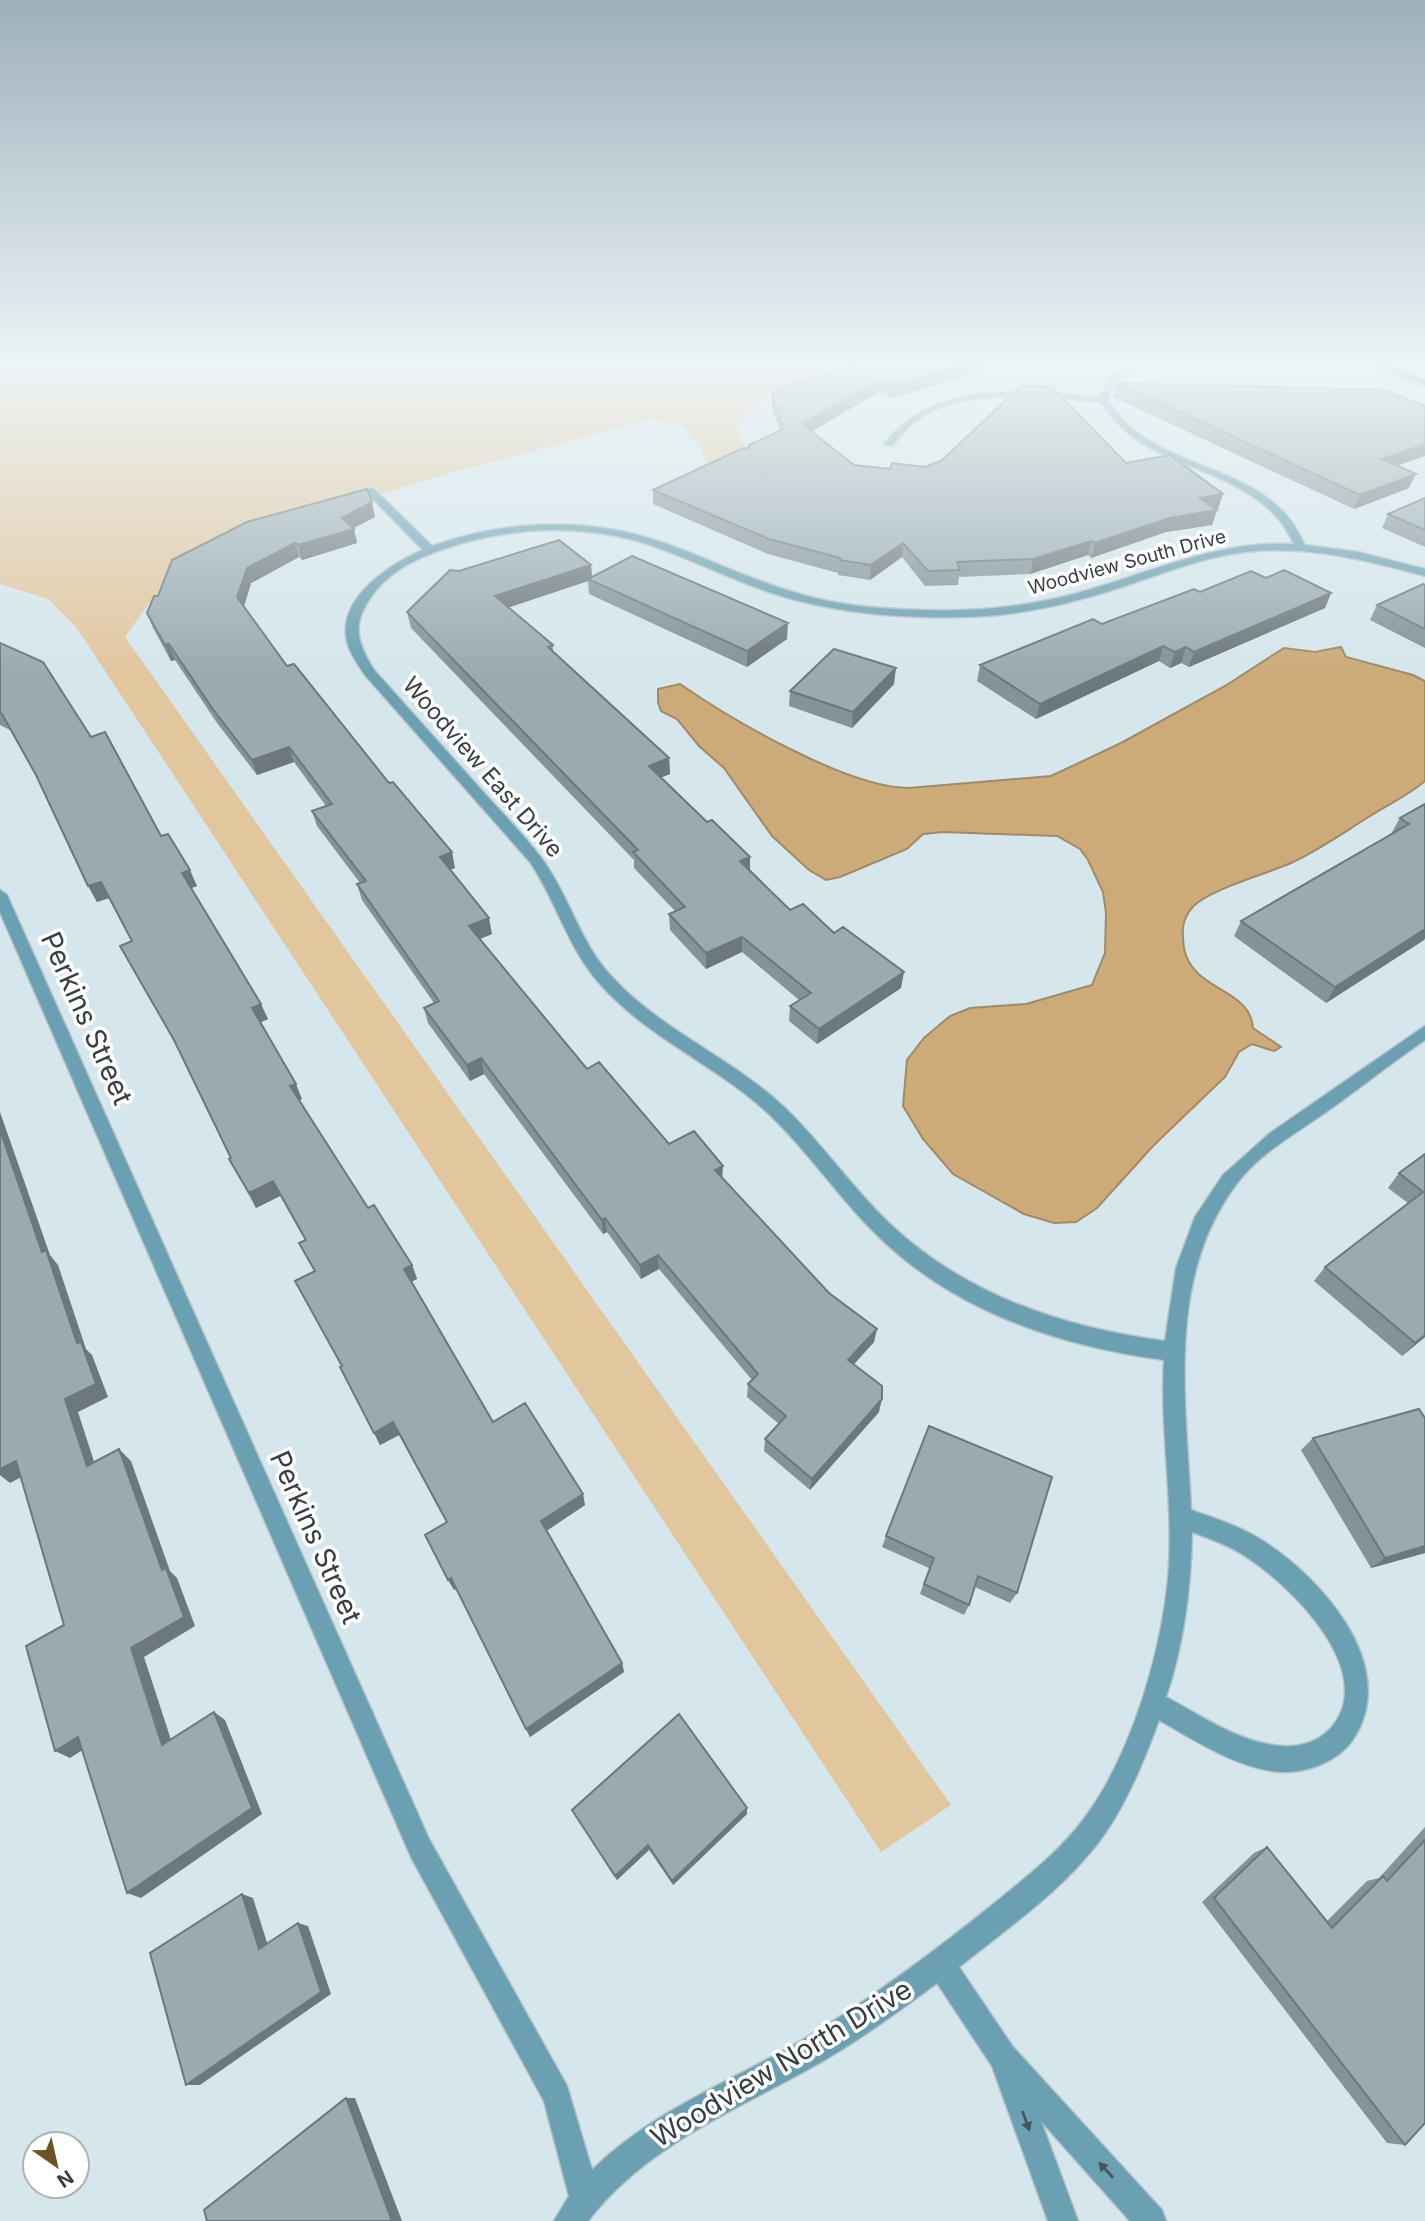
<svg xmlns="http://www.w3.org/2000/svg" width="1425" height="2221" font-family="Inter,sans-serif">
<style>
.green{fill:#e2c69e}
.water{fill:#cdab79;stroke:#a08a68;stroke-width:2}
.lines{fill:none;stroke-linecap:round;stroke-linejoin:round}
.minor-casing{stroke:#b2c1c6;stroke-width:3}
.major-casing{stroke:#b2c1c6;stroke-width:3}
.minor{fill:#6ba0b2;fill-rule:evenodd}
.major{fill:#226274;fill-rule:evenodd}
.wall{fill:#849397}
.shaded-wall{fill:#6c787b}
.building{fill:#9aabb0;stroke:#6c787b;stroke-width:2}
.oneway{fill:#45565d}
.labels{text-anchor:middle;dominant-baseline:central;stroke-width:7;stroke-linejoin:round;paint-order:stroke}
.far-street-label{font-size:19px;fill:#383e41;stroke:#fff}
.street-label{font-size:23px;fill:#383e41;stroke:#fff}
.near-street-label{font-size:28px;fill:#383e41;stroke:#fff}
</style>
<rect width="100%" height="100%" fill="#d5e6ec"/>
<path class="green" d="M0 362H855L833 367 764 399 737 424 749 462 709 469 701 448 683 427 651 419 418 482 337 508 222 558 154 596 125 637 951 1805 881 1852 77 628 48 599 0 584Z"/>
<path class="water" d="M1341 647 1346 657 1413 675 1425 681V781C1406 797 1387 805 1367 818 1343 833 1319 850 1293 862 1270 873 1206 890 1192 908 1181 920 1182 933 1184 948 1192 992 1250 987 1253 1028L1281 1047 1274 1051 1252 1044 1239 1052 1225 1077 1153 1146 1097 1208 1076 1222 1054 1223 1024 1214 953 1174 923 1139 903 1106 907 1060 924 1038 950 1016 970 1008 1026 1004 1092 985 1105 953 1106 913 1103 892 1088 860 1080 849 1057 836 943 832 923 834 907 849 840 877 826 880 809 870 772 836 724 768 699 746 677 719 661 711 658 702V689L680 684C732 720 848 788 909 788L1051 776 1121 743 1225 686 1284 648 1315 652Z"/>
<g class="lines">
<g class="minor-casing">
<path id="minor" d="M1133 362H1145C1128 373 1113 377 1108 400 1113 407 1118 415 1124 421 1170 467 1246 467 1288 517 1295 525 1300 536 1305 545L1358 552 1425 569V576C1365 560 1307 545 1245 552 1204 557 1164 573 1125 586 1071 604 1015 617 958 617 905 618 851 614 799 601 747 588 700 562 650 545 590 525 524 526 463 543 432 552 398 564 376 590 352 621 354 638 374 670 411 711 448 753 485 794 504 815 525 836 542 859 570 897 580 944 613 978 662 1031 732 1058 784 1107 822 1143 851 1187 889 1223 965 1295 1063 1328 1165 1341L1176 1268 1195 1217 1223 1175 1270 1133 1425 1026V1040C1391 1063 1359 1089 1326 1112 1295 1134 1258 1154 1235 1186 1166 1279 1186 1401 1191 1510 1214 1518 1239 1526 1260 1539 1320 1576 1403 1667 1352 1741 1337 1762 1306 1773 1281 1772 1238 1769 1196 1741 1159 1720 1145 1758 1129 1798 1106 1832 1069 1886 1009 1927 959 1967L1013 2047 1162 2210 1166 2221H1130L1041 2121 1078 2221H1048L992 2066 937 1983C895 2014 853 2045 807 2070 729 2113 644 2148 588 2221H554L569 2196 544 2101 411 1857 0 912V890L7 895 429 1839 567 2086 592 2170C657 2106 744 2077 819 2030 879 1993 936 1950 991 1906 1025 1878 1060 1852 1086 1816 1133 1752 1164 1645 1169 1566 1173 1498 1160 1429 1164 1360 1059 1346 951 1310 874 1232 838 1196 809 1153 772 1117 721 1067 650 1040 601 985 568 949 557 902 530 862L365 675C357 663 347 649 346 635 342 595 392 563 423 550L364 490 373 488 432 546C506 520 587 516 661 542 708 558 752 581 800 594 839 606 881 609 921 610 974 612 1026 607 1078 593 1150 573 1218 540 1294 544 1290 537 1286 528 1280 521 1246 479 1187 470 1143 444 1125 433 1113 419 1100 402 1043 398 965 385 914 422 906 429 899 438 892 446L884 444C936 378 1025 391 1099 397L1113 374ZM1192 1532C1210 1539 1229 1545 1245 1556 1289 1584 1380 1671 1331 1728 1315 1746 1290 1749 1267 1744 1231 1737 1198 1714 1166 1697 1184 1644 1191 1588 1192 1532Z"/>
</g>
<g class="major-casing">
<path id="major" d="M1365 362H1377L1425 380V386Z"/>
</g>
<use href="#minor" class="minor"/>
<use href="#major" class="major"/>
</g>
<path class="wall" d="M843 362H984L982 371 892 398 879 392 812 431 854 465 890 469 925 467 1126 463 1218 509H1215L1217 510 1212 525 1166 532 1091 558 1088 555 1030 574 959 577 958 585 925 586 902 557 870 580 838 575V573L768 554 653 504V490L748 449 780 431 772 408V394L842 370Z
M1117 383 1397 466 1409 488 1354 509 1113 397Z
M1425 498V547L1382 528 1388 514Z
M375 517 353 528 357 543 302 560 299 557 251 583 244 607 287 666 455 868 450 870 492 934 480 939 587 1069 669 1144 722 1178 874 1342 854 1364 879 1412 810 1490 764 1451 765 1439 779 1424 747 1397 748 1384 752 1380 659 1269 641 1279 607 1232 603 1234 484 1074 470 1081 428 1023 424 1008 434 1003 362 900 357 884 360 883 317 826 312 811 326 806 294 762 257 775 217 723 175 660 171 661 153 628 147 613 158 596 172 560Z
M591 565 592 577 787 639 747 667 589 594 588 581 509 607 553 645V651L669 758 670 774 660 778 750 871 790 910 834 933 901 988 817 1044 789 1021 790 1006 799 1000 742 952 706 969 670 930 669 914 675 911 634 868V860L411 628 407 612 459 571Z
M1266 578 1331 593 1325 608 1189 667 1181 663 1170 668 1159 661 1036 719 977 681 980 665 1200 592Z
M1425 585V648L1370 620 1377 605Z
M0 643 91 737 161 836 197 886 191 888 268 1019 261 1022 302 1099 299 1100 368 1208 412 1265 417 1279 411 1282 493 1422 585 1505 547 1530 622 1663 624 1672 530 1737 456 1589 454 1590 447 1522 399 1435 380 1445 342 1366 314 1271 299 1243 305 1240 280 1196 256 1208 229 1159 231 1158 178 1048 120 946 132 941 109 898 97 902 39 781 10 730 0 725Z
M894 684 852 728 789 706 790 691Z
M1425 804V938L1424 940 1326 1003 1234 936 1241 921 1391 834 1400 818Z
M1425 1154V1337L1402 1356 1314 1281 1325 1267 1408 1203 1388 1188 1399 1173Z
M1425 1418V1553L1371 1568 1301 1450 1313 1438Z
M886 1536 1017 1593 1010 1603 975 1587 969 1605 964 1615 920 1594 929 1568 882 1547Z
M572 1810 747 1814 673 1885 649 1850 617 1880Z
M1425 1827V2123L1405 2145 1387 2143 1202 1902 1254 1853 1267 1847 1327 1921 1367 1881 1379 1878Z"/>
<path class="shaded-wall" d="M970 362H984L982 371 892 398 893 385Z
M881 379 879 392 802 437V424Z
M1425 444V456L1376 473 1382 459Z
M1416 474 1409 488 1354 509 1360 495Z
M1223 494 1218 509 1196 512 1200 498Z
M372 502 375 517 352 529H354L357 543 302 560 298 545 342 518Z
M1217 510 1212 525 1166 532 1091 558 1095 543 1170 518Z
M1091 541 1088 555 1030 574 1033 559Z
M295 543 299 557 251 583 242 612 237 597 247 568Z
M903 543 902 557 870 580 871 565Z
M591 565 592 580 588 579V581L498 611 495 596Z
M1331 593 1325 608 1189 667 1194 652Z
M788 623 787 639 747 667V651Z
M169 644 175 660 171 661 165 645Z
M1163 646 1159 661 1036 719 1040 704Z
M1186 647 1181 663 1170 668 1175 652Z
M896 668 894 684 852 728 853 712Z
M289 747 294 762 257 775 252 760Z
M669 758 670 774 649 782V766Z
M452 852 455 868 444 872 440 857Z
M750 857V873L740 861Z
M190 870 197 886 189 889 182 873Z
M101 882 109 898 97 902 88 886Z
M489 918 492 934 472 942 469 926Z
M1425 929V938L1424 940 1326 1003 1335 987Z
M742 937V952L706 969V953Z
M904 972 901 988 817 1044 819 1029Z
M261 1004 268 1019 259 1023 252 1008Z
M481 1058 484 1074 470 1081 467 1065Z
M296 1084 302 1099 297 1102 290 1086Z
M0 1112 50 1255 58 1265 86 1349 92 1355 108 1397 78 1412 99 1477 87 1466 65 1399 77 1343 42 1252 0 1130Z
M723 1166 722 1180 715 1170Z
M273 1181 280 1196 256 1208 249 1193Z
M605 1218 607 1232 603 1234 602 1220Z
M658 1255 659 1269 641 1279 640 1265Z
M412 1265 417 1279 409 1283 404 1269Z
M877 1329 874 1342 846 1373 848 1360Z
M1425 1335V1337L1402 1356 1415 1343Z
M882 1399 879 1412 810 1490 812 1479Z
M393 1422 399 1435 380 1445 374 1433Z
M119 1449 131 1461 170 1571 177 1578 195 1626 144 1657 175 1752 162 1745 131 1648 162 1570Z
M16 1461 29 1473 10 1483 0 1475V1469Z
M583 1494 585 1505 545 1532 541 1521Z
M1425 1546V1553L1371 1568 1385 1558Z
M451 1578 457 1588 454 1590 448 1580Z
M622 1663 624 1672 530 1737 526 1729Z
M214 1712 225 1720 262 1814 141 1898 127 1893Z
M78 1737 92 1744 70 1758 55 1751Z
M747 1808V1814L673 1885 672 1881Z
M648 1845 649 1850 617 1880 615 1876Z
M242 1894 253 1898 270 1952 259 1949Z
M298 1923 308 1926 331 1994 200 2085H186Z
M346 2098H355L402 2221H392Z"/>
<path class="building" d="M846 362H970L893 385 881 379 802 424 854 465 890 469 892 463 925 467 941 461 1021 386 1052 387 1126 463 1170 455 1223 494 1200 498 1217 510 1170 518 1095 543 1091 541 1033 559 957 562 960 570 928 571 903 543 871 565 839 560 840 558 769 539 653 490 743 448 748 449 749 445 784 429 772 394 788 386 855 367Z
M1117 383 1384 390 1425 406V444L1382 459 1416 474 1360 495Z
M367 489 372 502 342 518 354 529 298 545 295 543 247 568 237 597 287 666 294 664 389 783 393 782 452 852 440 857 489 918 469 926 587 1069 599 1062 669 1144 694 1131 723 1166 715 1170 829 1293 877 1329 848 1360 882 1386V1399L812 1479 765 1439 786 1416 748 1384 758 1374 658 1255 640 1265 605 1218 602 1220 481 1058 467 1065 424 1008 439 1001 357 884 366 881 312 811 332 804 289 747 252 760 212 708 169 644 165 645 147 613 154 596H158L172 560 247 522Z
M1425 498V530L1388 514Z
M559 540 591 565 495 596 553 645 548 647 669 758 649 766 707 822 712 820 750 857 740 861 790 910 803 904 834 933 843 927 904 972 819 1029 790 1006 811 993 742 937 706 953 669 914 685 907 633 852 638 850 407 612 450 570 459 571Z
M632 556 788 623 747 651 588 579Z
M1284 570 1331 593 1194 652 1186 647 1175 652 1163 646 1040 704 980 665 1093 619 1102 624 1194 589 1200 592 1251 571 1266 578Z
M1423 584 1425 585V629L1377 605Z
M0 643 43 662 91 737 105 732 161 836 168 834 190 870 182 873 261 1004 252 1008 296 1084 290 1086 368 1208 374 1205 412 1265 404 1269 493 1422 525 1403 583 1494 541 1521 622 1663 526 1729 451 1578 448 1580 425 1535 447 1522 393 1422 374 1433 340 1367 342 1366 295 1281 315 1271 299 1243 306 1240 273 1181 249 1193 229 1159 231 1158 174 1040 120 946 132 941 101 882 88 886 36 775 2 714 0 713Z
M834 649 896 668 853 712 790 691Z
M1425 804V929L1335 987 1241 921 1409 824 1400 818Z
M0 1130 42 1252 46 1250 77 1343 81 1342 96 1384 65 1399 87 1466 119 1449 162 1570 166 1568 184 1617 131 1648 162 1745 214 1712 252 1808 127 1893 78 1737 55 1751 26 1646 64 1625 16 1461 0 1469Z
M1425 1154V1335L1415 1343 1325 1267 1423 1192 1399 1173Z
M1419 1409 1425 1418V1546L1385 1558 1313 1438Z
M929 1426 1052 1477 1017 1593 978 1576 969 1605 924 1584 934 1558 886 1536Z
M679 1714 747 1808 672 1881 648 1845 615 1876 572 1810Z
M1425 1840V2123L1405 2145 1214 1898 1267 1847 1332 1928 1383 1876 1387 1881Z
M242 1894 259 1949 298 1923 321 1992 186 2085 150 1953Z
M346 2098 392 2221H207L204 2210Z"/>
<defs><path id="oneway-solid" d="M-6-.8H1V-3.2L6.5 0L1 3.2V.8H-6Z" transform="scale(1.75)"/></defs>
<g class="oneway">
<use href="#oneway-solid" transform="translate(1026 2121) rotate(70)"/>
<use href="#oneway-solid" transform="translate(1106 2170) rotate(-133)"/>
</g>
<linearGradient id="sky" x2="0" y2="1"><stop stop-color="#9db0bc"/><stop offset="0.54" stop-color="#ecf4f6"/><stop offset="1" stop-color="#ecf4f6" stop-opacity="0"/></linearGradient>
<rect width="1425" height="673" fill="url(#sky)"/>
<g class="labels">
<g class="far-street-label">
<text transform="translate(1127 562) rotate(-15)">Woodview South Drive</text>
</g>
<g class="street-label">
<text transform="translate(483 767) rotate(49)">Woodview East Drive</text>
</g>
<g class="near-street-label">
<text transform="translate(87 1018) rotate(66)">Perkins Street</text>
<text transform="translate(316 1537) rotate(66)">Perkins Street</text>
<text transform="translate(781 2063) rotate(-31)">Woodview North Drive</text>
</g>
</g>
<g transform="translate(56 2165) rotate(146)"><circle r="33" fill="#ffffff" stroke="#afb2b3" stroke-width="2"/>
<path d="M0-5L12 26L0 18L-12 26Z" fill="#6f5226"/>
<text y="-10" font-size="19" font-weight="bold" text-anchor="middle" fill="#383e41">N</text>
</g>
</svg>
